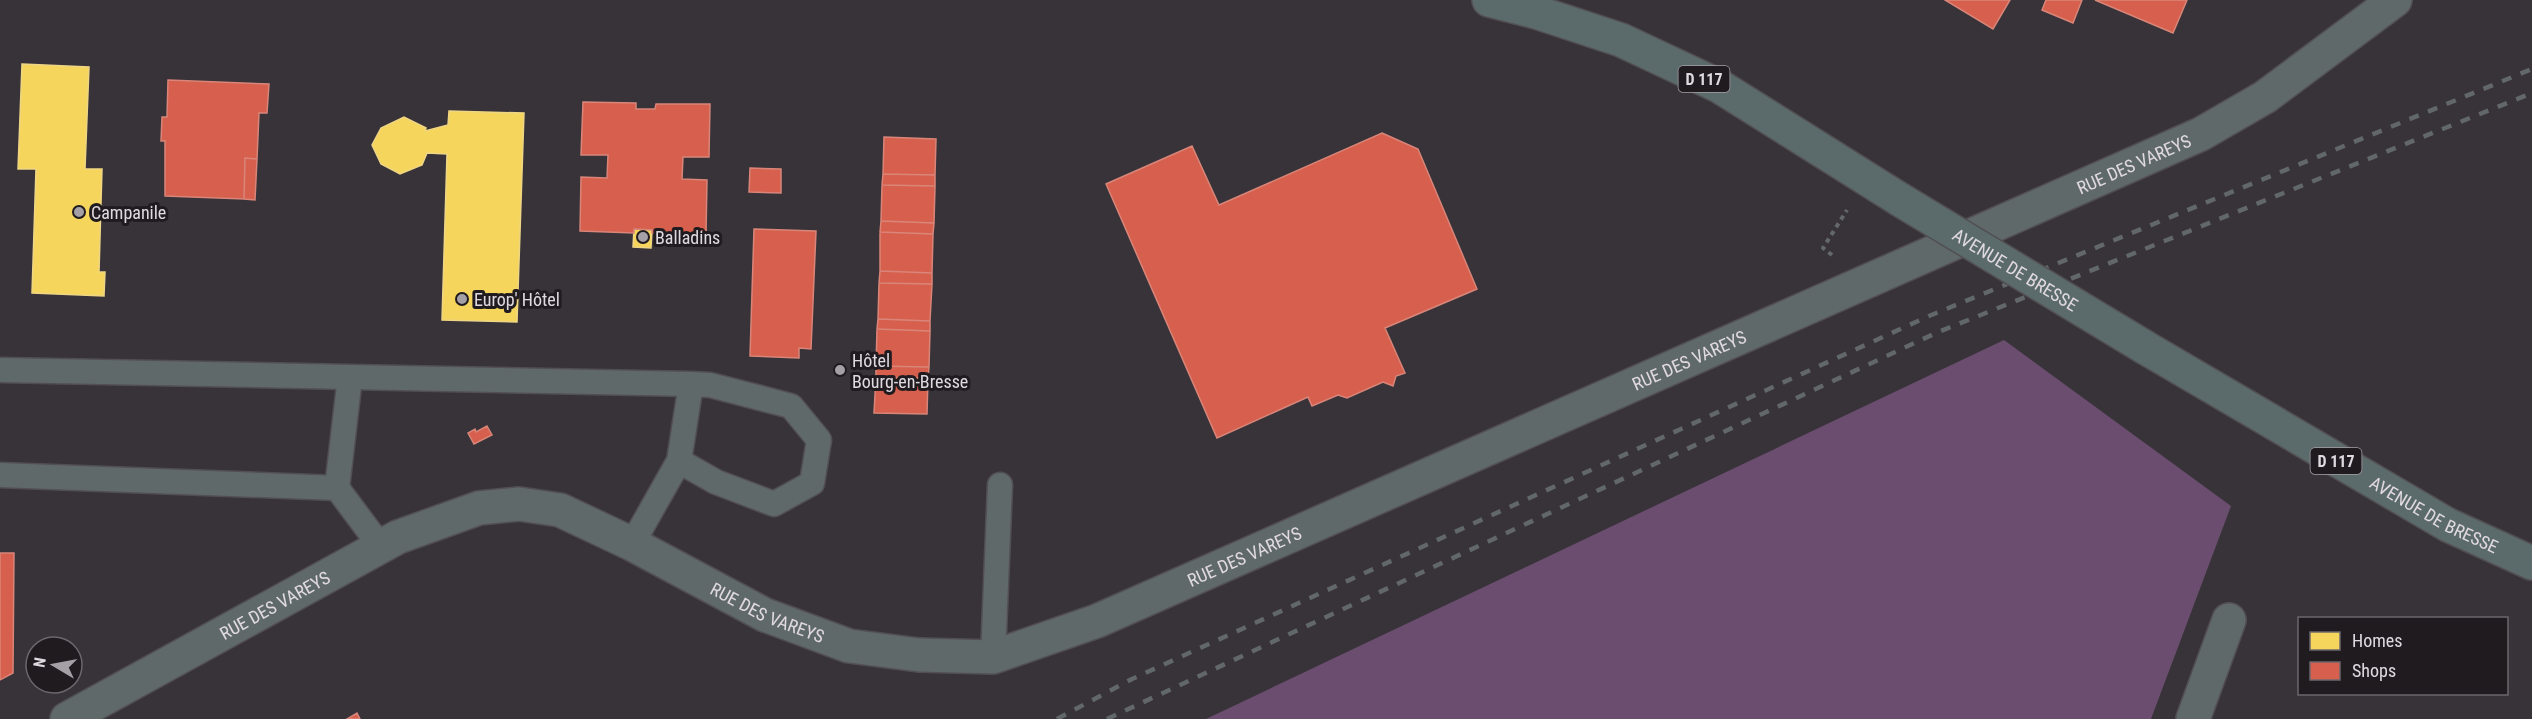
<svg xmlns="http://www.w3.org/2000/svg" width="2532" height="719" font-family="'Roboto Condensed',sans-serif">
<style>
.grass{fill:#6b4d70}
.homes{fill:#f6d55c;stroke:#efd684;stroke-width:1.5}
.shops{fill:#d6604d;stroke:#d98579;stroke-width:1.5}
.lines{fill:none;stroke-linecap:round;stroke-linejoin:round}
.lane-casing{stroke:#524f53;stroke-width:27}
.street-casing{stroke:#524f53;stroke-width:36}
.primary-casing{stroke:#524f53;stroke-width:36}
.path{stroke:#64686a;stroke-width:4;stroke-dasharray:4.5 4.5;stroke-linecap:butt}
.lane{stroke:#60696a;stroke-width:24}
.street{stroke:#60696a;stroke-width:33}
.primary{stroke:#5b6a6b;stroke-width:33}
.rail{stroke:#626769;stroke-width:4.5;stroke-dasharray:10 10;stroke-linecap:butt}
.primary-bridge-casing{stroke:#524f53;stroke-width:36;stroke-linecap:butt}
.primary-bridge{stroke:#5b6a6b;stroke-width:33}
.poi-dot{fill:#a5a0a6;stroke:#1f1b1f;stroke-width:2}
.labels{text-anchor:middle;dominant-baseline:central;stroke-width:6;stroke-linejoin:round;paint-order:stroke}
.shield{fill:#1f1b1f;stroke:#a6a1a6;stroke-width:1.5}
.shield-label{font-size:16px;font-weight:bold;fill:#e0dae0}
.street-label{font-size:18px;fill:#e0dae0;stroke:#1f1b1f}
.poi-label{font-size:18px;fill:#e0dae0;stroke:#1f1b1f;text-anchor:start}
</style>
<rect width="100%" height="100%" fill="#383339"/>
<path class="grass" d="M2004 340 2231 506 2151 719H1206Z"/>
<path class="homes" d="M22 64 89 67 85 169H102L99 272H105L104 296 32 293 36 169H18Z
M449 111 524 113 517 322 442 320 447 154 427 153 422 165 400 174 381 164 372 145 381 128 404 117 426 128 425 131 448 125Z
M634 229 652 230 651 248 633 247Z"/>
<path class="shops" d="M1945 0H2010L1993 29Z
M2046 0H2082L2073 23 2042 10Z
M2095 0H2187L2173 33Z
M168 80 269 84 267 113H259L257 159 245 158 244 199 165 196V141H161L162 117H167Z
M583 102 636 103V109H655L656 104H710L709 157H683L682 179 707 180 706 235 652 233V230L634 229V233L580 231 581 177 607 178 608 155H581Z
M1382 133 1418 149 1477 289 1385 328 1405 373 1396 376 1393 386 1383 382 1347 398 1338 395 1312 406 1308 397 1217 438 1106 184 1192 146 1219 205Z
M884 137 936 139 935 175 883 174Z
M245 158 257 159 255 200 244 199Z
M750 168 781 169V193L749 192Z
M883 174 935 175V186L882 185Z
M882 185 935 186 934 223 881 221Z
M881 221 934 223 933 234 880 232Z
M754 229 816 231 811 349 799 348V358L750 356Z
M880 232 933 234 932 273 880 271Z
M880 271 932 273V284L879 283Z
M879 283 932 284 930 321 878 319Z
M878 319 930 321V331L877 329Z
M877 329 930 331 929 367 876 366Z
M876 366 929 367 928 378 876 377Z
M876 377 928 378 927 414 874 413Z
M487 426 492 435 474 444 468 433 475 429 476 432Z
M0 553H14L13 673 0 680Z
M357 713 360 719H347Z"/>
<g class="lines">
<g class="lane-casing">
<path id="lane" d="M0 370 350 377
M679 461 716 482 774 504 812 483 819 440 791 406 710 385 691 384
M0 475 337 488
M381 547 337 488 350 377 691 384 679 461 632 544
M993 657 1000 485"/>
</g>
<g class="street-casing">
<g id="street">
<path id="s1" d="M67 719 398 537 479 508 519 504 560 510 632 544 765 615 849 646 919 655 993 657 1097 621 2201 134 2265 97 2395 0"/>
<path d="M2193 719 2229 620"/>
</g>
</g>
<g class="primary-casing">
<g id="primary">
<path d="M1489 0 1536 12 1621 40 1719 86 1899 199"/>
<path id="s2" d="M2146 348 2448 525 2532 563"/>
</g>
</g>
<path class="path" d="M1832 255 1823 248 1847 210"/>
<use href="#lane" class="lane"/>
<use href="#street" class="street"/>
<use href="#primary" class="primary"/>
<path class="rail" d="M1057 719 1132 679 1929 316 2532 69
M1107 719 1936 333 2532 93"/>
<g class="primary-bridge-casing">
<g id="primary-bridge">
<path id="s3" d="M1899 199 2146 348"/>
</g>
</g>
<use href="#primary-bridge" class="primary-bridge"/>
</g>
<g class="poi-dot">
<circle cx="79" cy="212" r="6"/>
<circle cx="643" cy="237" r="6"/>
<circle cx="462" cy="299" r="6"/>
<circle cx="840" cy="370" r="6"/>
</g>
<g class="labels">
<g class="shield">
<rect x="1678.5" y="66" width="51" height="26" rx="4.5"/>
<rect x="2310.5" y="448" width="51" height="26" rx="4.5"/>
</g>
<g class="shield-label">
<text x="1704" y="79">D 117</text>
<text x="2336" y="461">D 117</text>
</g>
<g class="street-label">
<text stroke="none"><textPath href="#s1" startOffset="2253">RUE DES VAREYS</textPath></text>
<text stroke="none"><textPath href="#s3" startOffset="136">AVENUE DE BRESSE</textPath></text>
<text stroke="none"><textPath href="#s1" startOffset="1767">RUE DES VAREYS</textPath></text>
<text stroke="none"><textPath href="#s2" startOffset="333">AVENUE DE BRESSE</textPath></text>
<text stroke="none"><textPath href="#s1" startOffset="1281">RUE DES VAREYS</textPath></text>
<text stroke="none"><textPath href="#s1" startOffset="237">RUE DES VAREYS</textPath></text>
<text stroke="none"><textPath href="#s1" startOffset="777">RUE DES VAREYS</textPath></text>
</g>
<g class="poi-label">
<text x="91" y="212">Campanile</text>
<text x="655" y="237">Balladins</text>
<text x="474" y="299">Europ' Hôtel</text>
<text x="852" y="360">Hôtel<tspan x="852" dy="21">Bourg-en-Bresse</tspan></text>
</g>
</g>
<rect x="2298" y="617" width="210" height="78" fill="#1f1b1f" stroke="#6c676c" stroke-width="1.5"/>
<rect x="2310" y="632" width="30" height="18" fill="#f6d55c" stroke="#6c676c" stroke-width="1.5"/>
<text x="2352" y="647" font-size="18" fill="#e0dae0">Homes</text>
<rect x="2310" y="662" width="30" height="18" fill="#d6604d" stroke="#6c676c" stroke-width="1.5"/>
<text x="2352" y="677" font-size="18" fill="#e0dae0">Shops</text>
<g transform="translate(54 665) rotate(280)"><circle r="28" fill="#1f1b1f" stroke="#6c676c" stroke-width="1.5"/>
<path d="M0-4.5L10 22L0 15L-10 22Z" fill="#a5a0a6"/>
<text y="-9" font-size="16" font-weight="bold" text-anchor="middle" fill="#e0dae0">N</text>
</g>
</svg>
